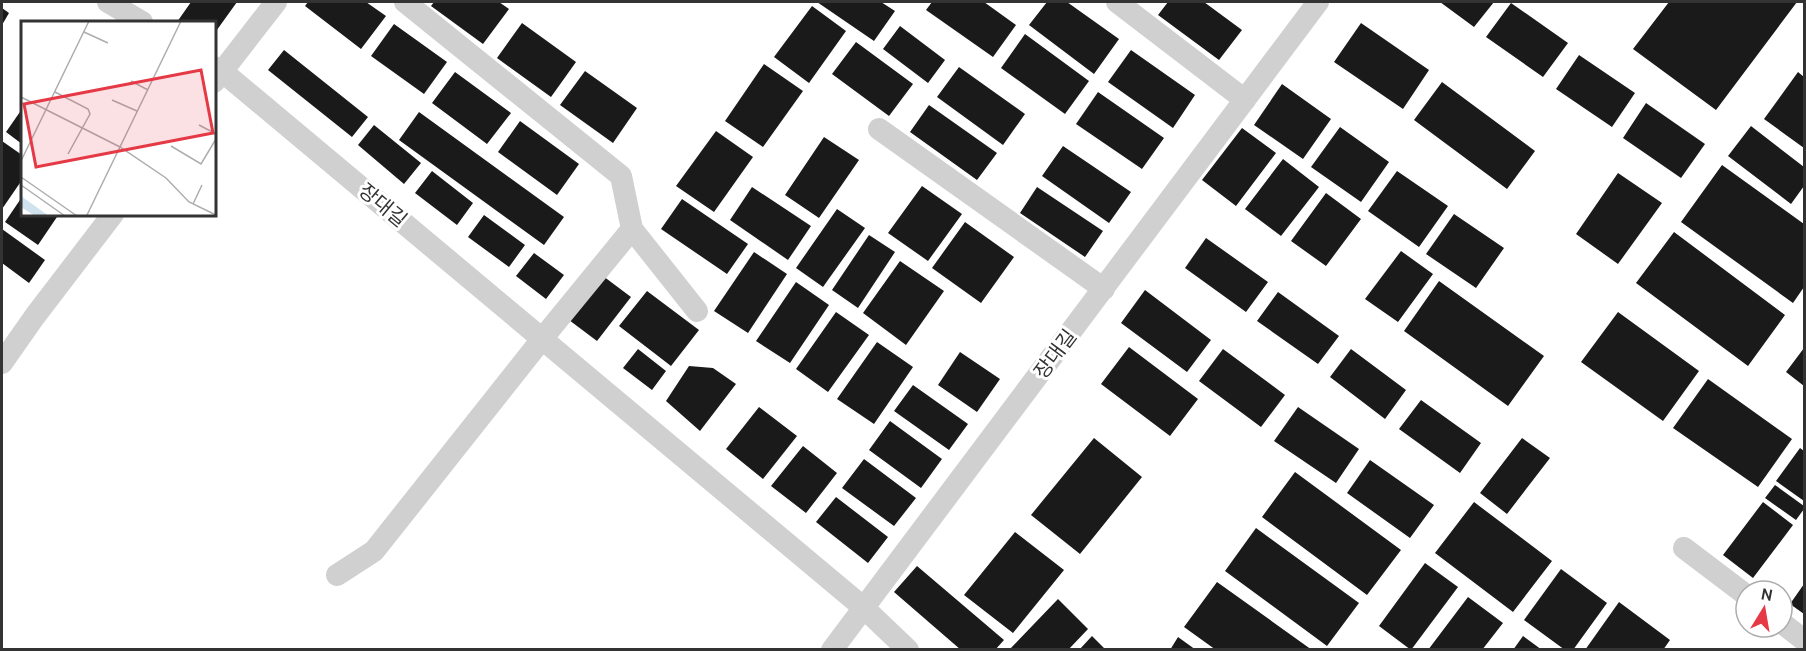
<svg xmlns="http://www.w3.org/2000/svg" width="1806" height="651" font-family="Cabin,'Noto Sans KR',sans-serif">
<style>
.building{fill:#1a1a1a}
.lines{fill:none;stroke-linecap:round;stroke-linejoin:round}
.street{stroke:#d0d0d0;stroke-width:22}
.labels{text-anchor:middle;dominant-baseline:central;stroke-width:6;stroke-linejoin:round;paint-order:stroke}
.street-label{font-size:20px;fill:#333;stroke:#fff}
.inset-road{fill:none;stroke:#adadad;stroke-width:1.5}
.view{fill:#e63946;fill-opacity:0.15;stroke:#e63946;stroke-width:3}
.inset-edge{fill:none;stroke:#333;stroke-width:3}
</style>
<rect width="100%" height="100%" fill="#fff"/>
<path class="building" d="M191 2H237L214 34V22H177Z
M308 2H366L386 16 361 49 305 6Z
M434 2H499L509 9 483 44 431 6Z
M817 2H881L895 11 874 41Z
M932 2H984L1016 25 993 57 926 10Z
M1047 2H1067L1119 39 1094 74 1029 25Z
M1168 2H1204L1242 30 1219 60 1158 15Z
M1440 2H1494L1474 27Z
M1669 2H1797L1716 110 1633 49Z
M1511 3 1568 43 1543 77 1486 37Z
M812 6 846 31 809 83 774 57Z
M2 8 9 13 2 25Z
M522 23 576 62 551 97 497 58Z
M1361 23 1429 70 1403 109 1334 62Z
M394 24 447 62 424 94 371 56Z
M900 26 945 60 928 83 883 49Z
M1025 34 1089 81 1065 114 1001 68Z
M856 42 913 84 889 116 832 74Z
M284 50 368 117 352 137 268 70Z
M1131 50 1195 95 1173 128 1108 82Z
M1579 55 1635 93 1612 127 1556 89Z
M764 64 803 91 763 147 725 121Z
M959 67 1025 114 1003 145 937 97Z
M585 71 637 108 613 143 560 105Z
M455 72 511 113 487 144 432 103Z
M1798 72 1804 77V148L1764 119Z
M1442 82 1535 151 1507 189 1414 120Z
M1282 84 1331 119 1303 159 1254 125Z
M1098 92 1164 138 1142 169 1076 124Z
M1646 103 1705 144 1681 178 1623 138Z
M929 105 997 153 977 180 910 132Z
M22 109V144L6 132Z
M419 112 564 217 544 245 399 140Z
M520 121 579 164 557 195 498 152Z
M374 125 421 163 404 184 358 145Z
M1751 126 1804 167V186L1791 204 1728 156Z
M1340 127 1389 162 1361 202 1311 167Z
M1242 128 1276 153 1236 206 1202 180Z
M716 131 753 157 714 212 676 186Z
M824 137 859 160 819 218 785 195Z
M2 141 22 155V180L2 209Z
M1063 146 1131 192 1109 223 1042 176Z
M1283 159 1319 187 1281 236 1245 209Z
M1722 165 1804 224V287L1793 303 1681 222Z
M432 171 473 203 457 225 415 193Z
M1397 171 1448 206 1419 247 1368 211Z
M1618 173 1662 203 1618 264 1576 234Z
M922 186 962 214 928 261 888 233Z
M752 187 811 226 788 260 730 220Z
M1037 187 1103 231 1085 257 1020 213Z
M1326 193 1361 219 1326 266 1291 241Z
M22 197V214H59L38 245 5 222Z
M682 199 748 244 727 274 661 229Z
M837 209 865 228 823 287 796 268Z
M1454 214 1504 248 1476 288 1426 254Z
M484 215 525 245 509 267 468 237Z
M965 222 1014 257 981 303 932 268Z
M2 229 45 260 29 283 2 263Z
M1674 232 1785 315 1748 366 1636 283Z
M869 235 895 252 858 308 832 290Z
M1206 238 1268 282 1246 312 1185 268Z
M1401 251 1433 274 1398 322 1365 299Z
M754 252 787 274 748 333 714 311Z
M534 253 564 275 546 299 516 276Z
M900 261 944 291 906 345 863 313Z
M603 276 631 297 597 341 569 320Z
M1439 281 1544 356 1508 406 1404 331Z
M796 282 829 305 790 363 756 341Z
M1145 290 1211 340 1187 372 1121 323Z
M647 291 699 330 671 366 619 326Z
M1278 292 1339 336 1318 364 1257 321Z
M836 312 869 335 828 392 796 369Z
M1618 312 1699 371 1663 421 1581 362Z
M877 342 913 367 874 424 837 399Z
M1129 347 1198 399 1170 436 1101 384Z
M1804 348V386L1786 372Z
M638 349 666 371 652 390 623 368Z
M1223 349 1285 395 1261 427 1199 381Z
M1351 349 1406 390 1385 419 1330 377Z
M960 352 1000 379 977 412 938 385Z
M689 366 713 368 736 384 700 431 666 401Z
M1708 379 1792 439 1758 487 1673 428Z
M913 385 968 424 949 450 894 411Z
M1421 400 1481 443 1460 473 1399 429Z
M759 407 797 436 763 479 726 449Z
M1298 407 1359 449 1336 483 1274 441Z
M890 421 942 459 921 488 869 450Z
M1094 438 1142 477 1080 554 1031 515Z
M1522 438 1550 458 1507 514 1480 493Z
M803 446 837 473 806 513 771 486Z
M1800 448 1804 451V501L1776 481Z
M864 459 916 498 894 526 842 488Z
M1370 460 1434 505 1410 538 1347 493Z
M1295 472 1401 550 1367 595 1262 517Z
M1775 485 1804 506V509L1796 520 1765 498Z
M836 497 888 537 868 563 816 522Z
M1474 502 1552 561 1513 612 1435 553Z
M1763 502 1793 525 1753 578 1723 555Z
M1256 528 1359 603 1327 646 1225 571Z
M1015 532 1064 570 1013 633 964 595Z
M1425 563 1458 587 1411 650 1379 626Z
M917 566 1004 640 995 650H961L894 592Z
M1561 569 1607 603 1573 650H1565L1524 620Z
M1217 582 1312 650H1216L1184 627Z
M1804 584V614L1790 604Z
M1468 597 1503 623 1482 650H1428Z
M1058 599 1088 629 1068 650H1009Z
M1619 602 1670 640 1663 650H1585Z
M1092 636 1106 650H1079Z
M1523 636 1542 650H1513Z
M1178 637 1196 650H1170Z"/>
<g class="lines">
<path class="street" d="M108 2 142 22
M1117 2 1245 100
M214 67 223 72 864 608 908 650
M214 82 276 2
M879 129 1104 289
M632 229 697 311
M2 363 35 316 113 214
M1684 548 1746 595
M337 575 374 551 542 339 632 229 621 176 405 2
M1782 623 1804 640
M832 650 1318 2"/>
</g>
<g class="labels">
<g class="street-label">
<text transform="translate(383 205) rotate(40)">장대길</text>
<text transform="translate(1055 354) rotate(-53)">장대길</text>
</g>
</g>
<g transform="translate(21 21)">
<rect width="195" height="195" fill="#fff"/>
<path d="M0 175 28 195H14L0 186Z" fill="#cfe2ee"/>
<path class="inset-road" d="M63 11 87 22M110 60 127 69M34 71 67 88 69 93 47 133M0 76 99 126 145 157 168 181 195 194M91 79 116 90M178 104 195 113M150 125 180 143 195 118M0 140 68 0M0 156 56 195M0 164 44 195M172 183 181 164M66 194 160 0"/>
<path class="view" d="M180 49 192 112 15 146 3 83Z"/>
<rect width="195" height="195" class="inset-edge"/>
</g>
<rect width="1806" height="651" fill="none" stroke="#333333" stroke-width="6"/>
<g transform="translate(1764 609) rotate(11)"><circle r="28" fill="#ffffff" stroke="#adadad" stroke-width="1.5"/>
<path d="M0-4.5L10 22L0 15L-10 22Z" fill="#e63946"/>
<text y="-9" font-size="16" font-weight="bold" text-anchor="middle" fill="#333333">N</text>
</g>
</svg>
